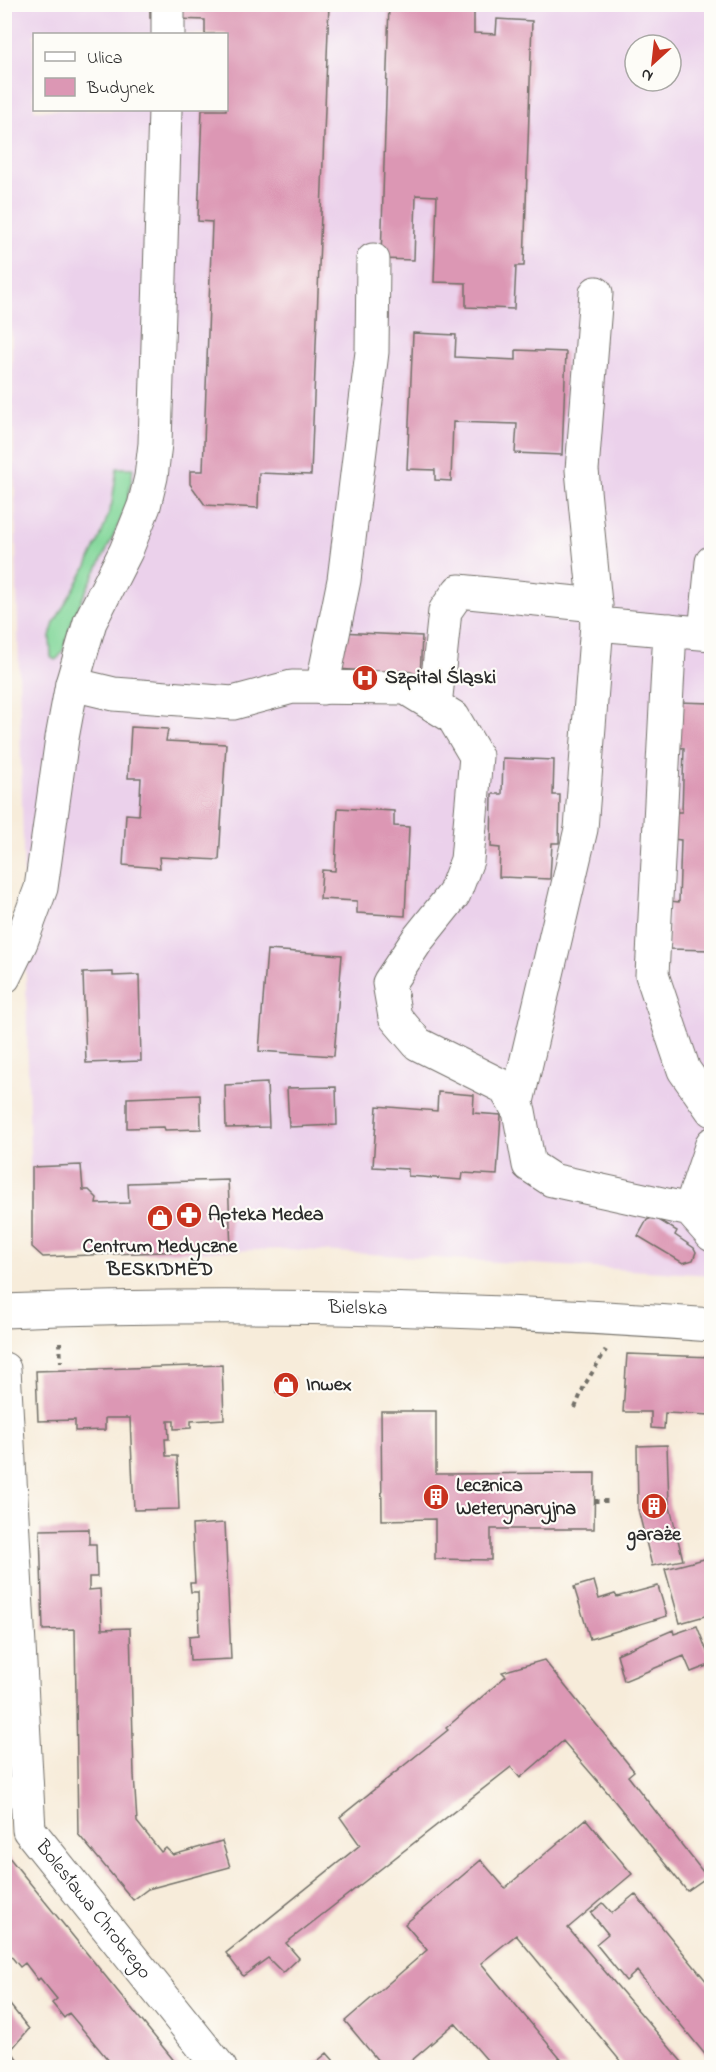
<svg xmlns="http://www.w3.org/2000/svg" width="716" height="2072" font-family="'Indie Flower',sans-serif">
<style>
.built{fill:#ebd1eb;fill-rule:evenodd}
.green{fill:#82d79a;stroke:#568162;stroke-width:1.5}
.building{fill:#dc97b4}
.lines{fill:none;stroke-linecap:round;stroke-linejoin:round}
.minor-casing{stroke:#726f68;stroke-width:35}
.path{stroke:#726f68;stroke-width:4;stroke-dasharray:4.5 4.5;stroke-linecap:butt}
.minor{stroke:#fff;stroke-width:33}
.labels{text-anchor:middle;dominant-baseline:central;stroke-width:4.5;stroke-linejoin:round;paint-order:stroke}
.poi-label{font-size:20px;font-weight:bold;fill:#2b2b2b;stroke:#fdfcf7;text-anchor:start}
.street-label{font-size:20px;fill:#2b2b2b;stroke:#fdfcf7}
</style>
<rect width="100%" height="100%" fill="#fdfcf7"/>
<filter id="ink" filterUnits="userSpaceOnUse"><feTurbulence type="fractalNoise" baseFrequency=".0167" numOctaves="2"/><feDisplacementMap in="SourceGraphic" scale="12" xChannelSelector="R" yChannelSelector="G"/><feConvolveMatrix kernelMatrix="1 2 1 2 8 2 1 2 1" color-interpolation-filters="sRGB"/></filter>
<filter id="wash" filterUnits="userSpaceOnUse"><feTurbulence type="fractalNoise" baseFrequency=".008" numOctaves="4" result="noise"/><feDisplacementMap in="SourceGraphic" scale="24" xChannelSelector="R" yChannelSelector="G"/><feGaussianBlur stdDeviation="1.35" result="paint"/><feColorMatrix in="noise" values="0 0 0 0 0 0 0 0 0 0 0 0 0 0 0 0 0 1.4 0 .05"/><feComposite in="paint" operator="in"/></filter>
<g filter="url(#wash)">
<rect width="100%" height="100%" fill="#f7ecda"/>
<path class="built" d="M4 5H711V1275L288 1249 43 1257 32 1247ZM34 34H226V110H34ZM635 45H671V81H635Z"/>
<path class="green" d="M117 468H133C131 484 129 499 123 514 109 550 88 583 73 619 68 630 65 656 55 660L51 657 50 636 54 623 87 566 102 533 112 503Z"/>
<g id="blocks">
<path class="building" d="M150 4H329L311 475 259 473 258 508 205 505 190 484V471H203L212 222 198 221 202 110H226V34H205V20L150 18Z
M389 4H474V33L496 34 497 19 532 21 524 266H516L514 309 466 307V283L434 282 437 196 416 195 414 260 381 259Z
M413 333 456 335 455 357 516 360V350L566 352 562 455 515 453 517 424 453 422 451 481 435 480V470L407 469Z
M339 632 422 636 420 677 397 676 364 680 365 671 337 669Z
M676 702 712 703V950L668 949 670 901 679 902 681 840 673 839 674 812H682L684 748 674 747Z
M131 727 168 729 166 741 226 744 219 860 159 857 160 868 123 865 126 814 139 815 141 778H128Z
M503 758 554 760 553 795H560L559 843H552L550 879 499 877 500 848 491 847 492 794H502Z
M338 808 394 811V826L409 827 405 916 357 913V901L320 899 322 870 335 871Z
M267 950 342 955 334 1056 259 1051Z
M113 972V976L139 975 141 1061 86 1063 83 973Z
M267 1083 269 1127 226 1128 225 1085Z
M336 1087 337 1125 289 1127 287 1088Z
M438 1092 474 1095 473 1113 501 1115 497 1175 463 1173 462 1180 408 1176V1169L373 1167 377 1106 437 1111Z
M200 1095 201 1129 165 1130 164 1127 127 1128V1098Z
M81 1165 83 1190H89L97 1198 96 1204 129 1203 128 1183 228 1180 231 1249 43 1257 32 1247V1167Z
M654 1217 677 1231 675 1235 694 1248 696 1252 693 1260 683 1263 638 1236 647 1220Z
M627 1354 712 1357V1415L665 1413 664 1429 651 1428V1412H623Z
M222 1365 224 1419 191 1421V1428L174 1429V1421H168L169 1439H165L166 1456H177L179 1509 134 1510 130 1418H105V1430L75 1431V1420L38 1421 36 1371Z
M277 1377 295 1378V1393L276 1392Z
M381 1411H436V1474L595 1473 594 1529H491V1560L435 1559V1519L382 1520Z
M667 1445 669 1503 683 1560 652 1566 638 1509 637 1446Z
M225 1523 231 1659 190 1661 189 1636 199 1635 198 1592H191L190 1583H195L192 1525Z
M89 1529V1544H96L97 1577H89V1590L100 1589 102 1629 130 1628 134 1775 137 1822 161 1852 166 1848 173 1855 222 1841 230 1867 148 1889 133 1900 78 1834 75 1629 43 1630 40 1530Z
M712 1557V1614L680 1623 665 1569Z
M594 1581 599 1599 615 1594 617 1597 658 1586 667 1616 590 1639 574 1587Z
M697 1626 712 1664 691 1672 684 1656 624 1681 617 1654 673 1630 674 1634Z
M544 1660 634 1771 628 1776 707 1877 687 1891 608 1793 563 1741 520 1778 511 1767 286 1943 299 1958 283 1973 268 1958 243 1976 226 1953 360 1845 340 1817 448 1730 446 1728 506 1676 502 1672Z
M586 1819 632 1874 568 1928 687 2068H626L516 1935 481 1963 568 2068H494L455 2023 403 2068H384L345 2021 427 1950 405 1924 481 1860 505 1888Z
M4 1856H8L180 2068H105L104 2066 110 2062 69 2013 64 2018 52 2003 57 1999 40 1978 38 1980 25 1963 20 1967 4 1948V1943L7 1941 4 1938Z
M635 1894 712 1988V2063L637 1971 626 1981 596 1944 608 1934 591 1913 603 1903 612 1913Z
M7 2001 29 2029 11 2050 23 2068H4V2002Z
M327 2053 340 2068H315L313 2065Z"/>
</g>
</g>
<g filter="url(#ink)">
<use href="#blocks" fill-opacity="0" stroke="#726f68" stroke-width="1.5"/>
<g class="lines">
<g class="minor-casing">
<g id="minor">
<path d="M168 34V4"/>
<path d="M597 624 712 634"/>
<path d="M670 630 652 975 684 1070 712 1110"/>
<path d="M705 633 712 562"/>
<path d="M72 684 114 694 233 703 292 687 406 688 453 717 476 756 467 860 454 894 418 939 389 983 395 1017 418 1044 504 1087 519 1111 529 1165 552 1180 690 1210 712 1235"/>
<path d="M322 688 344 580 372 352 373 260"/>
<path d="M435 706 445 611 459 591 596 605"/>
<path d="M4 977 21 942 41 888 62 738 72 684 90 622 126 551 144 506 151 477 155 444 165 110"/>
<path d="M516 1106 581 829 597 624 582 470 596 293"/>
<path d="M690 1210 712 1144"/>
<path id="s1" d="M4 1311C240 1302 476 1308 712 1325"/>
<path id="s2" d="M4 1369 29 1830 220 2068"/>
</g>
</g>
<path class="path" d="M60 1342 61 1362
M575 1408 584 1386 606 1350
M594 1501H609"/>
<use href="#minor" class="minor"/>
</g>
</g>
<defs>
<g id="hospital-disc" transform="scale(1.35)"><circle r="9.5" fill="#c8321e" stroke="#fdfcf7"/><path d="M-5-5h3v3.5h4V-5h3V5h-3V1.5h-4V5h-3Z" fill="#fff"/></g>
<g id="pharmacy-disc" transform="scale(1.35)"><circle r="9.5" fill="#c8321e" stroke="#fdfcf7"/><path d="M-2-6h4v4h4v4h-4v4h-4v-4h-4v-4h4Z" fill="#fff"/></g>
<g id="shop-disc" transform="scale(1.35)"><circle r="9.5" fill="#c8321e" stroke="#fdfcf7"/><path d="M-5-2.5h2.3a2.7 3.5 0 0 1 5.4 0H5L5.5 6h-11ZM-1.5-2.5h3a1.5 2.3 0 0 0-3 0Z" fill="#fff"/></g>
<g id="building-disc" transform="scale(1.35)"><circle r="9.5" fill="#c8321e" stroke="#fdfcf7"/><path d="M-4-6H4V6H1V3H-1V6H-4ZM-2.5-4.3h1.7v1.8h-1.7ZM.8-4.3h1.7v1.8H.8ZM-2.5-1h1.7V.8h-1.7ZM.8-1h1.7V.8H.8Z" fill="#fff"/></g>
</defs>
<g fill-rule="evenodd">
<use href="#hospital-disc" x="365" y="678"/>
<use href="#pharmacy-disc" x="189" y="1215"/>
<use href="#shop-disc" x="160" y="1218"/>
<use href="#shop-disc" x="286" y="1385"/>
<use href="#building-disc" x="436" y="1497"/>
<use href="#building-disc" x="654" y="1506"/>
</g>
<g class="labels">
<g class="poi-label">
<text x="385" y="678">Szpital Śląski</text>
<text x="208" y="1215">Apteka Medea</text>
<text x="160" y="1247" text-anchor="middle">Centrum Medyczne<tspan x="160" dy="23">BESKIDMED</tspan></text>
<text x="306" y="1385">Inwex</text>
<text x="456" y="1486">Lecznica<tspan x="456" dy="23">Weterynaryjna</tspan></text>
<text x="654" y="1535" text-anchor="middle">garaże</text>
</g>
<g class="street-label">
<text stroke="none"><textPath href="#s1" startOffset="354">Bielska</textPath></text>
<text stroke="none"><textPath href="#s2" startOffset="564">Bolesława Chrobrego</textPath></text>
</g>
</g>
<rect width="716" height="2072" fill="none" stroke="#fdfcf7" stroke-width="24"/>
<rect x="33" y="33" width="195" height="78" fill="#fdfcf7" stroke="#a9a8a5" stroke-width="1.5"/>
<rect x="45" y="52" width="30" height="9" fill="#ffffff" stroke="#a9a8a5" stroke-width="1.5"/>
<text x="87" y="63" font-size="18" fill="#2b2b2b">Ulica</text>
<rect x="45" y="78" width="30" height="18" fill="#dc97b4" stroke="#a9a8a5" stroke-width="1.5"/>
<text x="87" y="93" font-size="18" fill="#2b2b2b">Budynek</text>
<g transform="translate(653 63) rotate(207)"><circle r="28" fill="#fdfcf7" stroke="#a9a8a5" stroke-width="1.5"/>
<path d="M0-4.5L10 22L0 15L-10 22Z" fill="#c8321e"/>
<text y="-9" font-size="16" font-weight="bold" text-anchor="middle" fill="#2b2b2b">N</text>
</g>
</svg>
